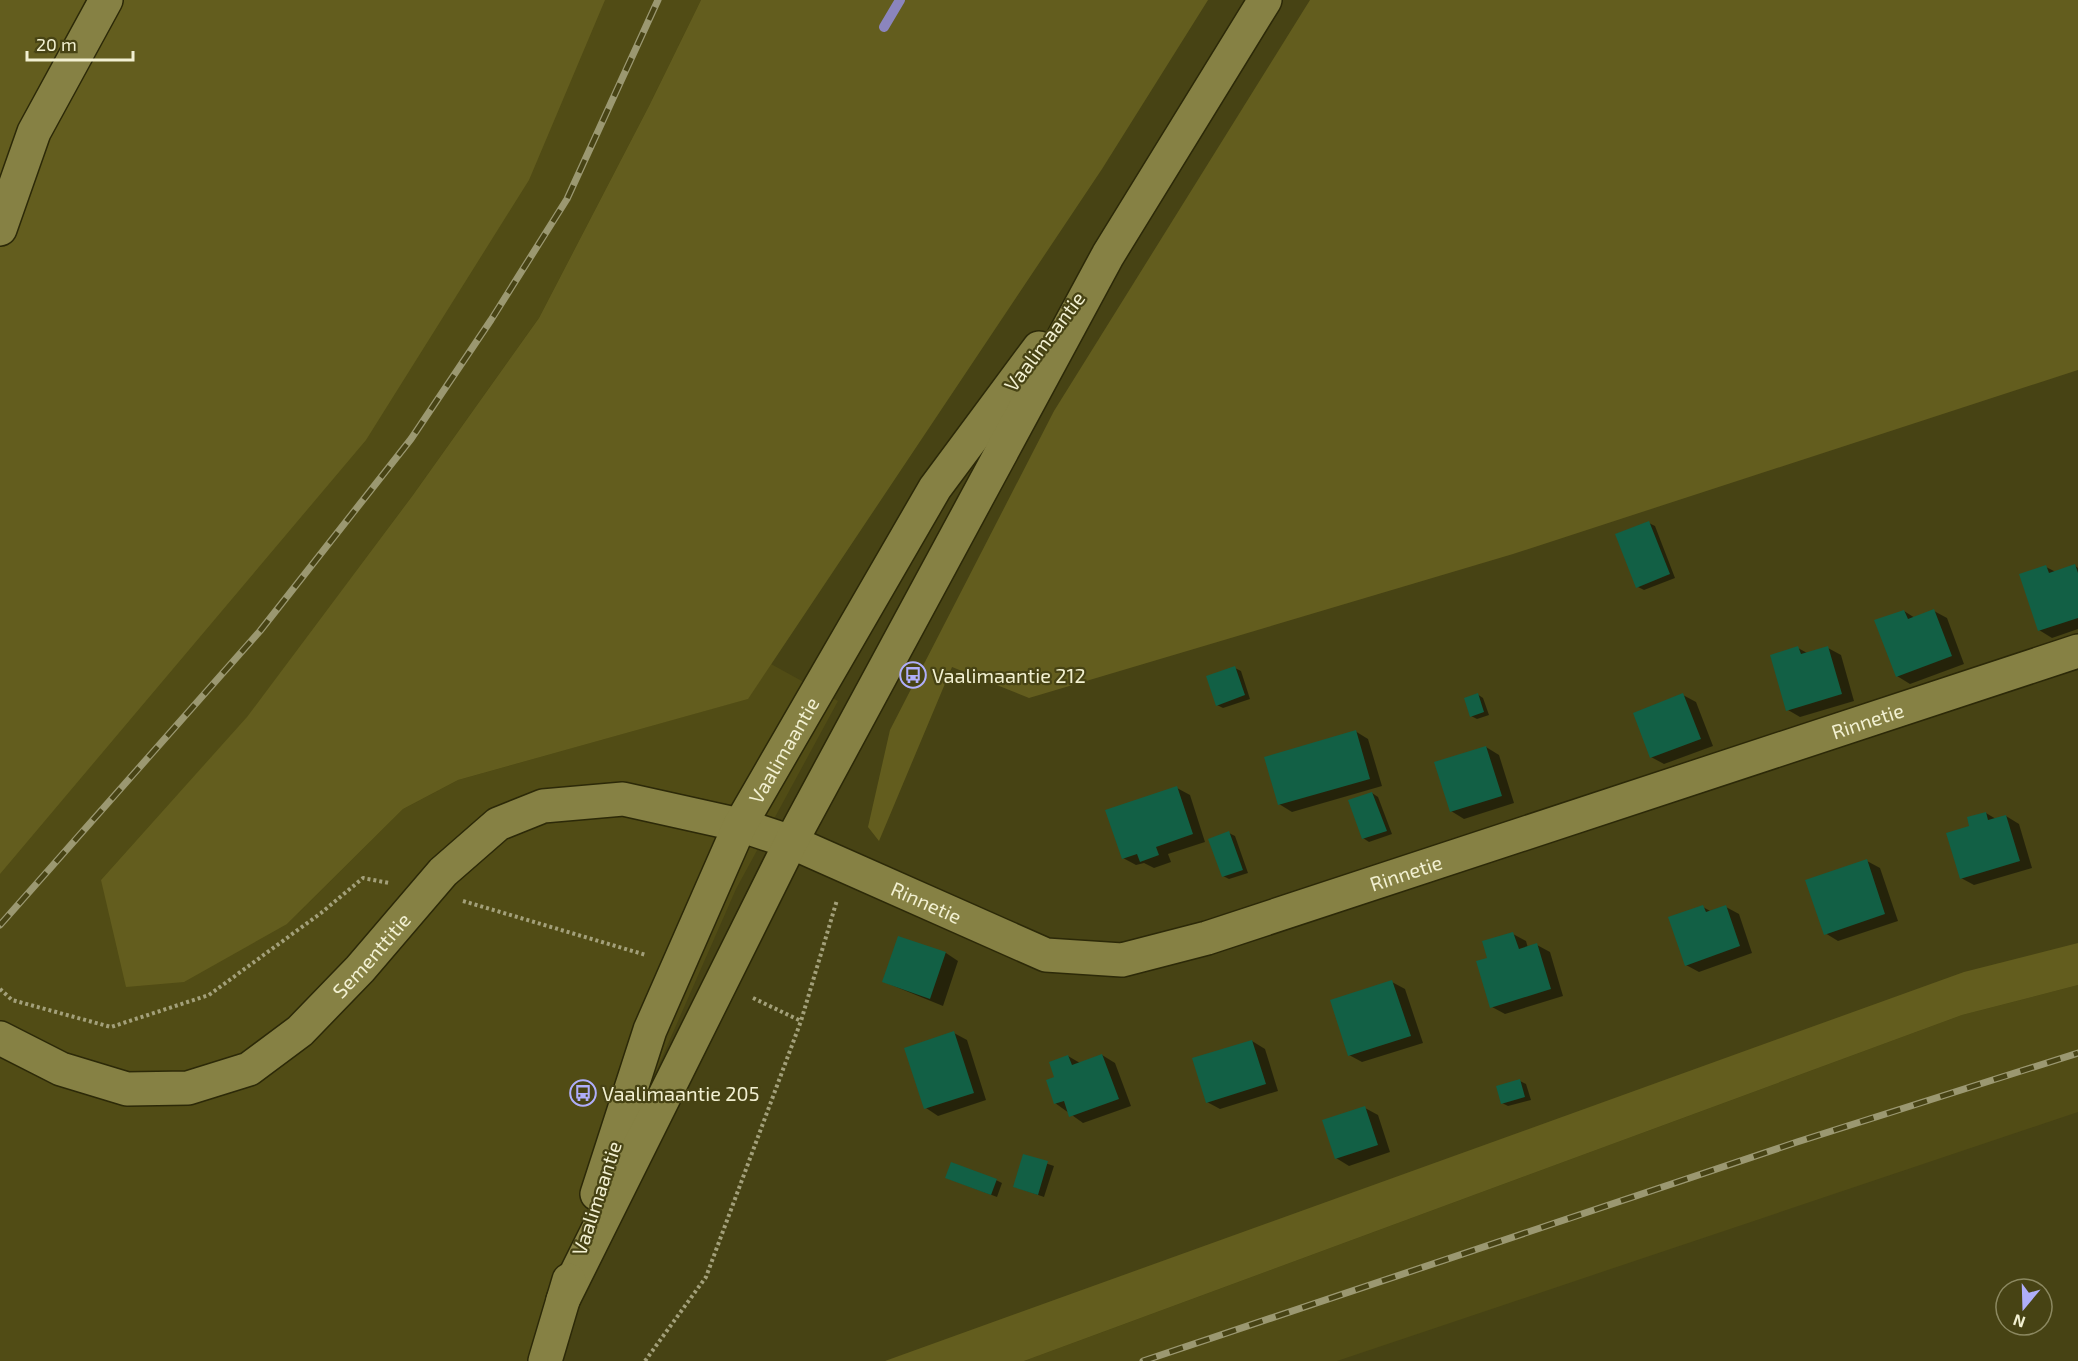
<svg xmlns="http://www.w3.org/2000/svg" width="2078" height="1361" font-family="'Exo 2',sans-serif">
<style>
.built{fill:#514c15}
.green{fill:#635d1e}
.shadow{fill:#0007}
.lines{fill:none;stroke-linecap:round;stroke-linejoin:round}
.stream{stroke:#8b85bd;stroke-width:10}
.building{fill:#126045}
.street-casing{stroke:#2c2908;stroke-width:36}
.secondary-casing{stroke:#2c2908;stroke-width:36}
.path{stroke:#a3a07a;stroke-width:4;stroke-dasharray:3 3;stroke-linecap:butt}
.street{stroke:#868144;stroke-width:33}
.secondary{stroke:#868144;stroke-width:33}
.rail-casing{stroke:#9b9871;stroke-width:7}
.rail{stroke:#474314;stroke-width:4.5;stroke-dasharray:14;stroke-linecap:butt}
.labels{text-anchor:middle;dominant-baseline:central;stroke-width:4.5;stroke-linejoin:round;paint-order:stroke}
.street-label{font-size:20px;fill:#f2f0d1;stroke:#474314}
.poi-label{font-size:20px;fill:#f2f0d1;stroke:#474314;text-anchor:start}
</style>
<rect width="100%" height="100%" fill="#474314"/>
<path class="built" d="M0 0H701L649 106 539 318 413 495 247 718 101 880 287 924 403 809 458 780 747 699 771 664 838 701 736 889 613 1169 555 1361H0Z
M2078 985V1112L1337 1361H1024L1962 1015Z"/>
<path class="green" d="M0 0H605L529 180 366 440 0 874Z
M701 0H1208L1102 169 748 699 458 780 403 809 287 924 184 982 126 987 101 880 247 717 413 495 539 318 649 106Z
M1310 0H2078V370L1513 554 1029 698 952 667 879 841 868 827 890 730 1054 411Z
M2078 943V985L1962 1015 1024 1361H885L1964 972Z"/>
<path class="shadow" d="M1649 523 1655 526 1675 578 1644 590 1638 587Z
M2075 566 2078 568V629L2052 638 2039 630 2046 567 2056 572Z
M1904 611 1915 618 1934 611 1947 618 1964 664 1910 684 1897 676Z
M1798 648 1809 654 1828 648 1841 655 1854 701 1800 717 1788 710Z
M1235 668 1241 671 1250 699 1223 708 1217 705Z
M1477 694 1483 698 1489 715 1477 719 1471 716Z
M1683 695 1696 702 1713 746 1664 764 1651 757Z
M1355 731 1368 739 1382 786 1292 812 1279 804Z
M1486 747 1499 755 1514 803 1464 819 1451 811Z
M1177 788 1190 795 1205 842 1168 854 1171 862 1154 868 1144 863 1136 865 1123 858Z
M1372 793 1378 797 1392 834 1369 842 1363 838Z
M1986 813 1996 819 2006 816 2019 824 2032 868 1974 885 1961 878 1971 827Z
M1229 833 1235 836 1248 873 1229 879 1223 876Z
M1867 861 1880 868 1898 921 1838 941 1825 933Z
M1703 907 1712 912 1726 907 1739 914 1752 953 1699 972 1686 965Z
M1513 934 1526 941 1528 948 1537 945 1550 952 1563 996 1505 1014 1492 1007 1489 959Z
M899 937 946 953 958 961 943 1006 884 982Z
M1392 982 1405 989 1423 1043 1362 1062 1349 1055Z
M954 1033 967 1040 986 1100 938 1116 926 1108Z
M1252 1041 1265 1049 1278 1091 1220 1109 1207 1102Z
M1102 1055 1115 1063 1131 1106 1083 1123 1055 1103 1056 1078 1068 1056 1080 1063Z
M1520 1081 1526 1084 1531 1100 1508 1106 1502 1103Z
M1365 1108 1378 1115 1390 1152 1349 1166 1336 1158Z
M1024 1156 1054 1166 1044 1197 1015 1187Z
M947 1178 996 1180 1002 1183 997 1197Z"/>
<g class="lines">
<path class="stream" d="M884 27 900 0"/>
</g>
<path class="building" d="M1649 521 1670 574 1636 588 1615 534Z
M2075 564 2078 573V618L2038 631 2019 574 2046 565 2049 573Z
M1934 609 1952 656 1896 677 1874 620 1904 610 1908 619Z
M1798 646 1801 654 1828 646 1842 694 1786 711 1770 655Z
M1235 666 1245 695 1216 706 1206 676Z
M1478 693 1484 712 1470 717 1464 698Z
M1683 693 1701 739 1650 758 1633 713Z
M1356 730 1370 779 1278 805 1264 757Z
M1486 746 1502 796 1450 812 1434 762Z
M1177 786 1193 834 1156 847 1159 855 1140 862 1137 854 1122 859 1105 810Z
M1372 792 1387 831 1362 839 1348 800Z
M1986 812 1988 820 2006 815 2020 861 1960 879 1946 833 1969 826 1967 817Z
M1229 831 1243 870 1222 877 1208 839Z
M1867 859 1885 914 1824 935 1805 880Z
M1703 905 1706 912 1726 905 1740 946 1685 966 1668 917Z
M1513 932 1519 949 1537 943 1551 989 1490 1008 1476 961 1487 958 1482 941Z
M898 936 946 952 930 999 882 982Z
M1392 980 1411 1036 1348 1056 1330 1000Z
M954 1031 974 1093 924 1109 904 1048Z
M1252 1040 1266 1084 1206 1103 1192 1058Z
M1102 1054 1119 1099 1069 1117 1064 1101 1054 1104 1046 1080 1054 1077 1049 1062 1068 1055 1072 1065Z
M1520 1079 1525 1097 1501 1104 1496 1086Z
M1365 1106 1378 1145 1335 1159 1322 1120Z
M1023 1154 1048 1161 1038 1195 1013 1187Z
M951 1162 997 1179 991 1195 945 1178Z"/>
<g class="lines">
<g class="street-casing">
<g id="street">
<path d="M0 229 34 132 106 0"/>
<path id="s1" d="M0 1038 61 1069 127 1089 188 1088 249 1069 300 1031 360 969 443 872 498 824 543 806 623 799 740 825"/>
</g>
</g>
<g class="secondary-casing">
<g id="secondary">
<path id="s2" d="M740 825 791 842 1046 955 1122 960 1207 938 2078 651"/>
<path id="s3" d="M597 1194 650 1030 740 825 935 488 1039 348"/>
<path d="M563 1300 791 842 1108 255 1265 0"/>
<path d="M545 1361 569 1280"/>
</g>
</g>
<path class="path" d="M463 901 646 955
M0 989 12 1000 111 1027 209 995 321 913 363 878 389 883
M753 998 801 1021
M645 1361 706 1277 801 1021 837 900"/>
<use href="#street" class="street"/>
<use href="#secondary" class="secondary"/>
<g class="rail-casing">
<path id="rail" d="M0 925 260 631 411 439 491 320 567 199 658 0
M1143 1361 1797 1142 2078 1053"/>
</g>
<use href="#rail" class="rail"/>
</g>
<defs>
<g id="bus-ring" transform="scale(1.35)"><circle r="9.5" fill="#474314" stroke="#afaefa" stroke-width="1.5"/><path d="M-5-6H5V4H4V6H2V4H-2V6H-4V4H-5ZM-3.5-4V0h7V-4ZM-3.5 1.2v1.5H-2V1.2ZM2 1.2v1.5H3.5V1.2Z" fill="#afaefa"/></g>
</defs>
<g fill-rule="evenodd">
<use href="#bus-ring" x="913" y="675"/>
<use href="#bus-ring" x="583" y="1093"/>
</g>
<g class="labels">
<g class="street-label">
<text transform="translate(1044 341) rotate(-53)">Vaalimaantie</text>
<text stroke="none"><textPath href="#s2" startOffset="1192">Rinnetie</textPath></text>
<text stroke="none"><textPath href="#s3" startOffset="483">Vaalimaantie</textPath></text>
<text stroke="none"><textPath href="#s2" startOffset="706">Rinnetie</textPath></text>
<text stroke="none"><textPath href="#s2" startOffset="202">Rinnetie</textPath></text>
<text stroke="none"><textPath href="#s1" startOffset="430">Sementtitie</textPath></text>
<text transform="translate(596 1198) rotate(-72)">Vaalimaantie</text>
</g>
<g class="poi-label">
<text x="932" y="675">Vaalimaantie 212</text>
<text x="602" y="1093">Vaalimaantie 205</text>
</g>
</g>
<g transform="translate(2024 1307) rotate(199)"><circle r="28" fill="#474314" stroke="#8b8860" stroke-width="1.5"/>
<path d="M0-4.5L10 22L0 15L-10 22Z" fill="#afaefa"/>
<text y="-9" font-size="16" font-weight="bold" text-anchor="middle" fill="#f2f0d1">N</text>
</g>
<path d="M27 51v9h106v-9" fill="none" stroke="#f2f0d1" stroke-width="3"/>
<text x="36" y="51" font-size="18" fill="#f2f0d1" stroke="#474314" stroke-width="4.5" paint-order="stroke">20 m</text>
</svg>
